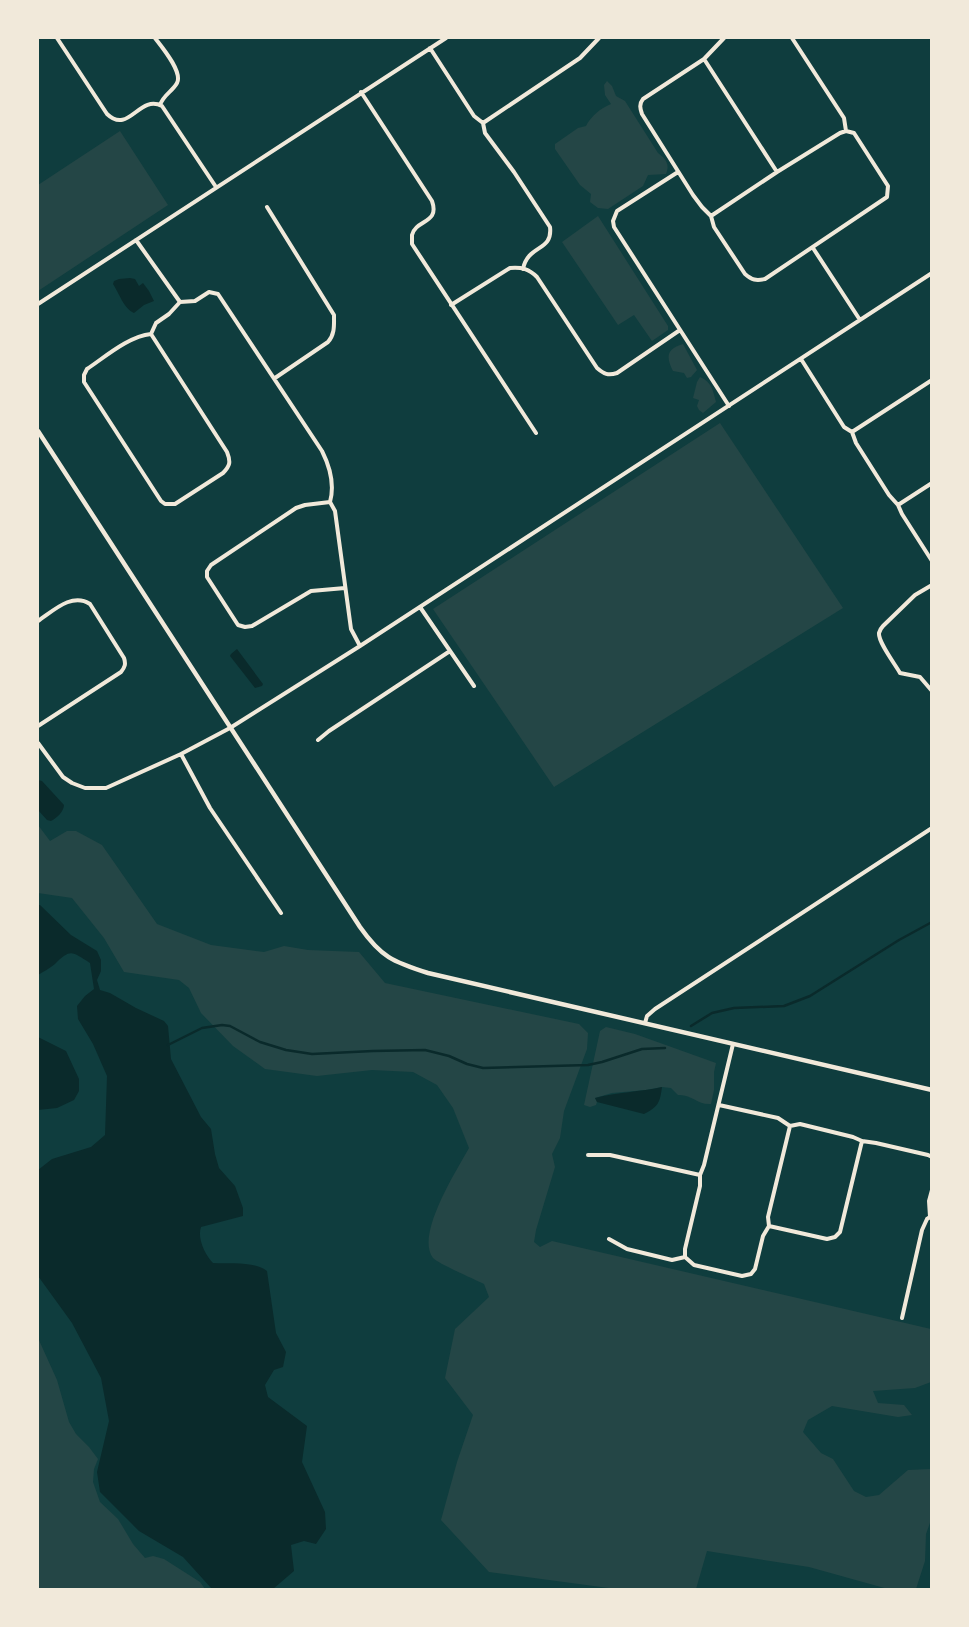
<svg xmlns="http://www.w3.org/2000/svg" width="969" height="1627" font-family="'DejaVu Sans',sans-serif">
<style>
.green{fill:#244646}
.water{fill:#0a2a2b}
.lines{fill:none;stroke-linecap:round;stroke-linejoin:round}
.stream{stroke:#0a2a2b;stroke-width:2.5}
.minor{stroke:#f1e9da;stroke-width:4}
.tertiary{stroke:#f1e9da;stroke-width:4.5}
</style>
<rect width="100%" height="100%" fill="#0f3d3e"/>
<path class="green" d="M607 81 612 86 616 96 625 101 658 153C666 159 670 164 666 174L648 175 643 186 608 209 598 208 590 202 591 194 580 185 555 149V144L578 128 586 126C591 116 601 108 611 104L605 95 604 85Z
M120 131 168 205 38 291V185Z
M598 216 668 326V330L652 341 634 315 618 325 562 242Z
M683 344 697 370 691 377 687 378 684 373 673 371C666 357 666 349 683 344Z
M700 377C712 382 713 391 716 402L703 413 699 410 697 406 699 400 693 398 697 382Z
M720 423 843 608 554 787 433 609Z
M38 825 50 841 67 831H76L102 845 157 924 211 945 264 952 284 946 308 950 359 952 385 983 579 1024 588 1033 587 1049 564 1111 560 1138 552 1154 555 1167 536 1230 534 1242 540 1247 552 1241 931 1329V1382L915 1388 873 1391 878 1403 904 1405 912 1415 898 1417 832 1406 808 1420 803 1432 821 1453 833 1459 854 1491 866 1497 879 1495 908 1470 931 1469V1520L926 1534 925 1561 916 1589H888L809 1567 707 1551 696 1589H616L489 1572 441 1520 457 1462 473 1415 445 1378 455 1329 489 1297 484 1284C476 1280 437 1263 433 1258 415 1235 457 1170 469 1148L453 1108 437 1085 413 1072 372 1070 317 1076 265 1069 233 1046 201 1013 189 988 179 980 124 972 104 938 72 898 38 893Z
M606 1027 635 1034 716 1063 714 1072V1090L711 1104C697 1105 692 1094 678 1095L671 1088 662 1087 646 1090 612 1093 595 1098 597 1102 596 1105 590 1107 584 1105 600 1031Z
M38 1338 57 1380 69 1422 76 1434 89 1447 98 1459 94 1469 93 1482 100 1502 118 1519 133 1544 145 1558 153 1556 164 1559 200 1582 205 1589H38Z"/>
<path class="water" d="M130 278 135 279 139 286 143 283 149 291 154 301 144 305 134 313C124 309 119 293 113 284L114 281 119 279Z
M237 649 263 684 262 686 255 688 230 656 231 654Z
M38 780 42 781 64 805C64 811 57 818 51 821L47 820 38 810Z
M38 905H40L71 935 97 951 101 960V971L97 980 100 990 110 993 136 1008 164 1021 168 1026 171 1059 201 1117 211 1129 215 1154 219 1168 235 1186 243 1208V1216L201 1227C197 1238 205 1255 213 1263 230 1264 254 1261 267 1271L276 1333 286 1352 283 1367 274 1370 265 1385 268 1397 307 1426 302 1462 325 1512 326 1529 316 1544 304 1541 291 1545 294 1571 273 1589H212L183 1557 139 1531 100 1492 97 1472 109 1421 101 1378 72 1323 38 1276V1170L52 1159 91 1147 105 1135 107 1076 93 1044 78 1019 77 1006 85 996 94 989 90 963C72 952 71 948 55 964 50 968 43 972 38 975Z
M38 1037 66 1051 79 1079V1091L74 1100 57 1108 38 1110Z
M662 1087C660 1103 658 1107 644 1114L597 1102 595 1098C617 1092 640 1092 662 1087Z"/>
<g class="lines">
<path class="stream" d="M691 1026 712 1013 734 1008 784 1006 810 996 899 940 932 922
M168 1045 202 1028 222 1025 230 1026 260 1042 286 1050 312 1054 373 1051 425 1050 449 1056 467 1064 483 1068 588 1065 602 1062 642 1049 665 1048"/>
<path class="minor" d="M57 38 107 114C129 135 139 94 162 106L216 187
M155 38C162 47 183 72 177 83 172 92 164 94 160 105
M724 38 704 59 643 99C639 104 640 108 642 114L693 195 702 207 711 216 714 227 745 274C752 280 756 281 765 279L887 197 888 186 854 133 846 131
M792 38 844 118 846 131
M430 48 474 116 483 123 485 133 514 172 550 227C553 252 528 244 523 269
M704 59 777 172
M361 92 432 201C440 224 416 219 412 235 412 238 412 241 412 244L536 433
M483 123 580 58 599 38
M678 172 617 211 613 221 614 227 729 406
M267 207 334 315C334 325 335 334 328 342L275 378
M711 216 777 172 840 133 846 131
M136 240 180 302 195 301 209 292 218 294 322 451C330 467 335 484 330 502L335 511 351 629 360 646
M813 248 860 320
M38 304 446 38
M451 305 510 268C522 267 529 269 537 277L597 368C604 374 608 376 617 373L680 330
M151 334 227 452C231 462 230 466 223 473L175 504H165L161 501 84 382V375L87 369C105 357 129 336 151 334L156 323 169 314 180 302
M801 359 844 427 852 432 856 443 889 495 898 505 902 514 932 561
M852 432 932 380
M330 502 305 505 296 508 211 565 207 571V577L238 625 245 627 252 626 311 591 345 588
M898 505 932 483
M932 585 915 595 883 626C881 628 880 630 879 633 878 642 895 664 900 673L920 677 932 691
M420 607 474 686
M38 621C53 611 72 592 90 604L124 658C126 664 125 667 121 672L38 726
M318 740 329 731 450 651
M38 743 63 777 72 783 85 788H106L181 754 230 728 360 646 932 273
M181 754 210 808 281 913
M645 1023 647 1016 655 1009 932 828
M733 1044 704 1165 700 1175V1186L685 1249V1257L694 1265 742 1276 751 1274 755 1269 763 1236 769 1226 768 1217 790 1126
M719 1105 778 1118 790 1126 800 1124 853 1137 862 1141 876 1143 928 1155 932 1157
M588 1155H610L700 1175
M769 1226 827 1239 835 1237 840 1232 862 1141
M609 1239 627 1249 672 1260 685 1257
M902 1318 922 1230 927 1219 930 1217 929 1201 932 1190"/>
<path class="tertiary" d="M38 431 360 927C381 957 393 962 428 973L932 1090"/>
</g>
<rect width="969" height="1627" fill="none" stroke="#f1e9da" stroke-width="78"/>
</svg>
